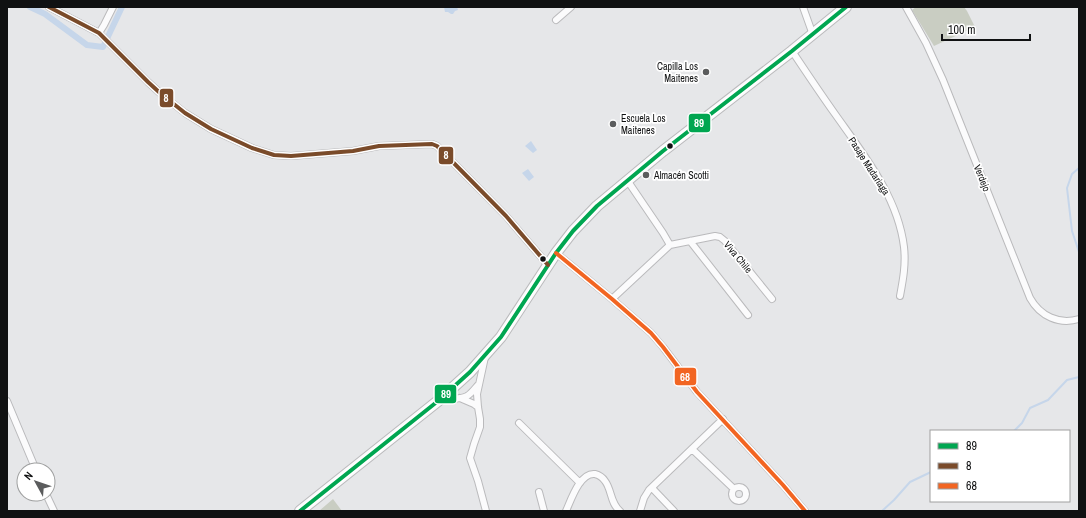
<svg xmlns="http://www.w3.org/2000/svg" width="1086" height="518" font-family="'Archivo Narrow',sans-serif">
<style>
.green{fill:#c9cdc2}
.water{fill:#c6d6ea}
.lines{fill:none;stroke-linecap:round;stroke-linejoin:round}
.stream{stroke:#c6d6ea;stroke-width:2}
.canal{stroke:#c6d6ea;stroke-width:6}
.street-casing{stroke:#bababc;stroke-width:8}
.primary-casing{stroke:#bababc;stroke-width:12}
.street{stroke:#fbfbfc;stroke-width:6}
.primary{stroke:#fbfbfc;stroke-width:10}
.bus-1-casing{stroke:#fff;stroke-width:7}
.bus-2-casing{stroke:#fff;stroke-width:7}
.bus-3-casing{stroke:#fff;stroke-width:7}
.bus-1{stroke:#00a651;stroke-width:4}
.bus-2{stroke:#7a4b2a;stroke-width:4}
.bus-3{stroke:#f26522;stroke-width:4}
.poi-dot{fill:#5b5c5d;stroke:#fff;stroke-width:1.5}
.bus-dot{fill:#101112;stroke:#fff;stroke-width:1.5}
.labels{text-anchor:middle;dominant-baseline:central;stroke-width:3.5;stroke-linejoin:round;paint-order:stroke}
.poi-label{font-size:10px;fill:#101112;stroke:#fff;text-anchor:start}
.street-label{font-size:10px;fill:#101112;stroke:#fff}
.line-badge{stroke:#fff;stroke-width:1.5}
.badge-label{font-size:11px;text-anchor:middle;font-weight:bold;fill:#fff}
</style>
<rect width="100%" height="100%" fill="#e6e7e9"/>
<path class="green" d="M916 7H964L967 11 975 27 934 46 912 10Z
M333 499 342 511H319Z"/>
<path class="water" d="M444 7H457L458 10 455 11 453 14H451L448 12H445Z
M531 141 537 150 533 153 525 146Z
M528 169 534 177 529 181 522 173Z"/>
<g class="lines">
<path class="stream" d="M1079 168 1072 174 1067 188 1072 231 1079 252
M1014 431 1022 423 1030 408 1048 400 1067 380 1079 377
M882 511 894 500 910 482 931 472"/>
<path class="canal" d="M30 7 45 14 87 45 103 47 122 7"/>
<g class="street-casing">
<path id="street" d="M49 7 99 33 148 82 160 93 185 113 211 129 252 148 274 155 291 156 353 151 379 146 432 144 437 146 506 216 548 265
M803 7 813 35
M906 7 926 43 943 80 1030 298C1040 316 1059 325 1079 319
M556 20 571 7
M99 33 104 25 113 7
M792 51C806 72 820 93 835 114 864 155 898 197 904 247 906 264 903 280 900 296
M627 180 663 233 670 245
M690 241 748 315
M556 253 612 299 651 333 663 347 697 392 783 485 805 511
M612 299 670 245 715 236 720 237 725 241 772 299
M485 357 477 394 478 407 480 419V427L474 444 470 458 478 481 486 511
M460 398 474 404 478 407
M441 400C450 398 459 400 467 396 472 393 475 388 479 384
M7 401 36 470
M519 423 580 483
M692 449 734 489
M732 494a7 7 0 1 1 14 0a7 7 0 1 1-14 0Z
M652 488 674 511
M539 492 544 511
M46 494 54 511
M566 511C571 500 580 472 595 474 599 475 603 478 605 481 612 490 610 503 620 511
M640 511 644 498 649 490 723 419"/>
</g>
<g class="primary-casing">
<path id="primary" d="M300 511 438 401 470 372 501 337 556 253 573 231 597 206 663 151 792 51 846 7"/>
</g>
<use href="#street" class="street"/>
<use href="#primary" class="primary"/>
<g class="bus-1-casing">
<path id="bus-1" d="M300 511 438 401 470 372 501 337 556 253 573 231 597 206 663 151 792 51 846 7"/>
</g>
<g class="bus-2-casing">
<path id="bus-2" d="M49 7 99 33 148 82 160 93 185 113 211 129 252 148 274 155 291 156 353 151 379 146 432 144 437 146 506 216 548 265"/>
</g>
<g class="bus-3-casing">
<path id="bus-3" d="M556 253 612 299 651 333 663 347 697 392 783 485 805 511"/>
</g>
<use href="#bus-1" class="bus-1"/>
<use href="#bus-2" class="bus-2"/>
<use href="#bus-3" class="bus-3"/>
</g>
<g class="poi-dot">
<circle cx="706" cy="72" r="4"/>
<circle cx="613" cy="124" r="4"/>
<circle cx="646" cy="175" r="4"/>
</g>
<g class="bus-dot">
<circle cx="670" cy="146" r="3.5"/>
<circle cx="543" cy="259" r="3.5"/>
</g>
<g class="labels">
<g class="poi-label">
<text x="698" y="66" text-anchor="end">Capilla Los<tspan x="698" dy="12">Maitenes</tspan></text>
<text x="621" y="118">Escuela Los<tspan x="621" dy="12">Maitenes</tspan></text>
<text x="654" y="175">Almacén Scotti</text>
</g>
<g class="street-label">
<text transform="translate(869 166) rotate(57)">Pasaje Madariaga</text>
<text transform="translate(982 178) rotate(68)">Verdejo</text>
<text transform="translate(738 257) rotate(50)">Viva Chile</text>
</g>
</g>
<g class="line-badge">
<rect x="159" y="88" width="15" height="20" rx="4" fill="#7a4b2a"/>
<rect x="688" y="113" width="23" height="20" rx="4" fill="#00a651"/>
<rect x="438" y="146" width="16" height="19" rx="4" fill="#7a4b2a"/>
<rect x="674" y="367" width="23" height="19" rx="4" fill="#f26522"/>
<rect x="434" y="384" width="23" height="20" rx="4" fill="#00a651"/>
</g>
<g class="badge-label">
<text x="166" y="102">8</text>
<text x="699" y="127">89</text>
<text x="446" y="159">8</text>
<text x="685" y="381">68</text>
<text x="446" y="398">89</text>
</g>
<rect width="1086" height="518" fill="none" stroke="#101112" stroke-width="16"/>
<rect x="930" y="430" width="140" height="72" fill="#ffffff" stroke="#9fa0a0"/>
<rect x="938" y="443" width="20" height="6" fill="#00a651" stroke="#9fa0a0"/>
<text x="966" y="450" font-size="12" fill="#101112">89</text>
<rect x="938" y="463" width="20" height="6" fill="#7a4b2a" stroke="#9fa0a0"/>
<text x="966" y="470" font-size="12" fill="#101112">8</text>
<rect x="938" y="483" width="20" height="6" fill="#f26522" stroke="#9fa0a0"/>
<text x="966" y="490" font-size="12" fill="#101112">68</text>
<g transform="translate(36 482) rotate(310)"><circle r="19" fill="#ffffff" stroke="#9fa0a0"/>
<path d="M0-3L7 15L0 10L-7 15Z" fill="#5b5c5d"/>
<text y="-6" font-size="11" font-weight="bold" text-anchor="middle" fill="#101112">N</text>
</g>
<path d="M942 34v6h88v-6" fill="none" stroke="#101112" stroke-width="2"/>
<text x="948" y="34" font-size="12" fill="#101112" stroke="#ffffff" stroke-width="3" paint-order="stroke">100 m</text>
</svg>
